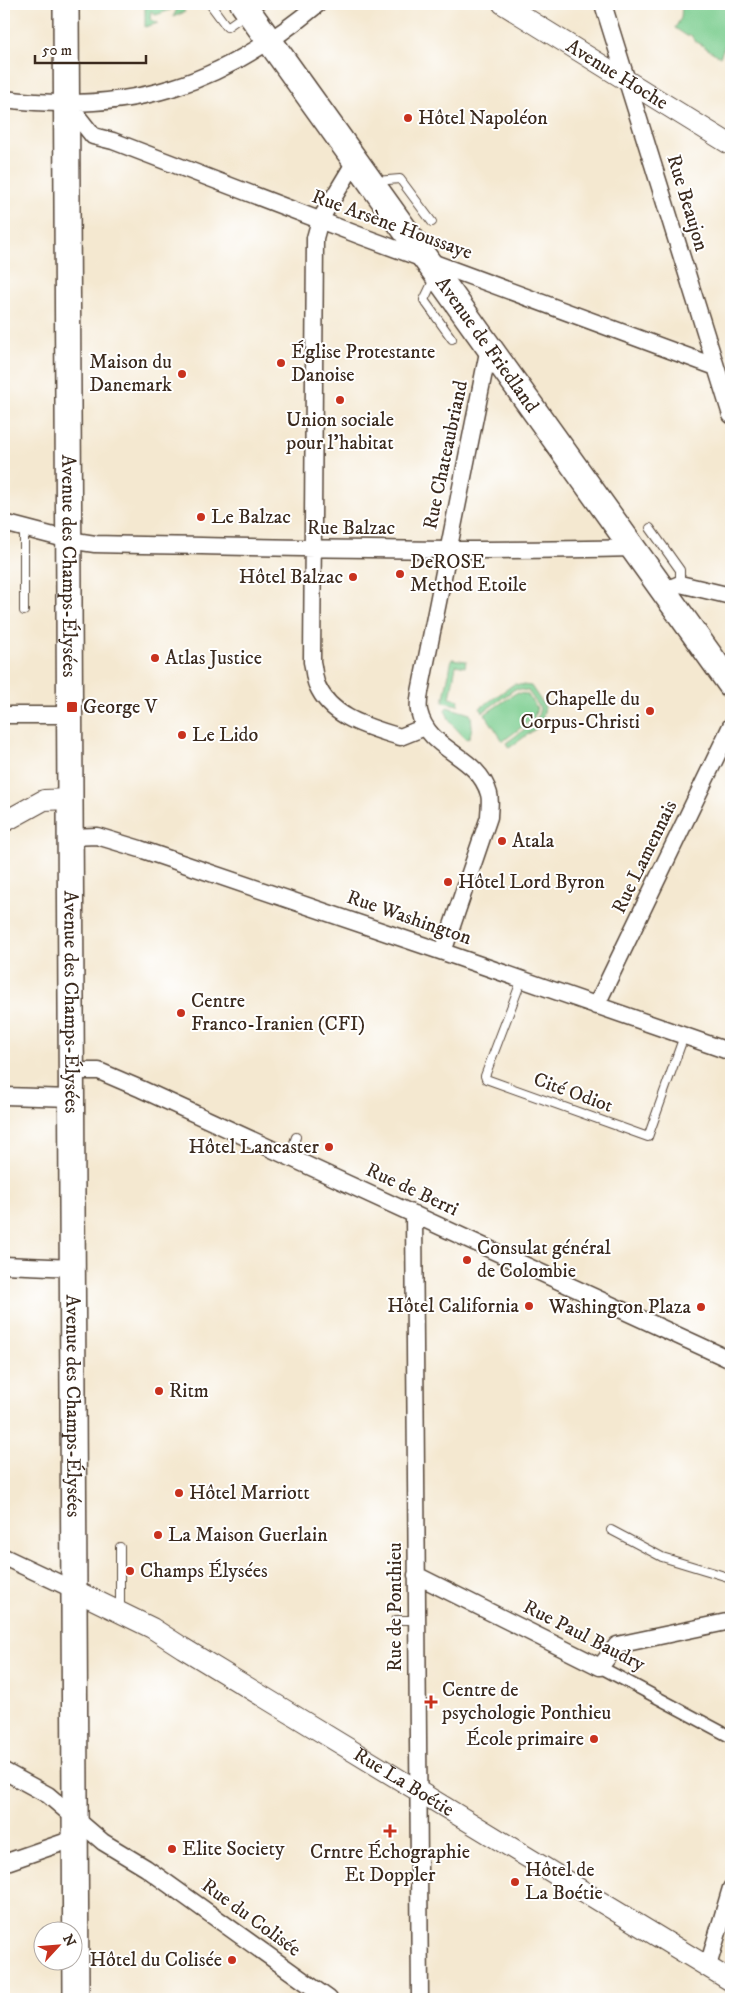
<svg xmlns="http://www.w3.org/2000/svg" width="735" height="2003" font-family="'IM FELL DW Pica',serif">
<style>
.green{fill:#7bcd8f;stroke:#5b7c56}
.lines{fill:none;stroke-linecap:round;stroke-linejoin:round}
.service-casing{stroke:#574639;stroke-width:10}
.pedestrian-casing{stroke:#574639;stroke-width:14}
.minor-casing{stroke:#574639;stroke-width:19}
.tertiary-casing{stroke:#574639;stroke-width:22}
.primary-casing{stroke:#574639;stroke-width:28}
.service{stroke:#fff;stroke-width:8}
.pedestrian{stroke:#fff;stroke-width:11}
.minor{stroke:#fff;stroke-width:16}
.tertiary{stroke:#fff;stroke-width:20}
.primary{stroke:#fff;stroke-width:25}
.poi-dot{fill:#c8321e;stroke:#fff;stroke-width:2}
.labels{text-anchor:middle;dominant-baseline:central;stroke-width:4;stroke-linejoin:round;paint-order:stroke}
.street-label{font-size:20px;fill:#3b2a1e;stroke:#fff}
.poi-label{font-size:20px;fill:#3b2a1e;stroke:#fff;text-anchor:start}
</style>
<rect width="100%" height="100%" fill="#fff"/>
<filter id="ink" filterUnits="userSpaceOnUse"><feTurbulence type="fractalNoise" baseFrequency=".02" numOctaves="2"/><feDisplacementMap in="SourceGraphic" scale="10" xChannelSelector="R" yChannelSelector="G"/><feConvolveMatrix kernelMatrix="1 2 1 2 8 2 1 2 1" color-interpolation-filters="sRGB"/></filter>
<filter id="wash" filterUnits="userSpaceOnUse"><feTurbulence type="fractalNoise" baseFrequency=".0096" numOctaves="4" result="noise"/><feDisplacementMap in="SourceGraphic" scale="20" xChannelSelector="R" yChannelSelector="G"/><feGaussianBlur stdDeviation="1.12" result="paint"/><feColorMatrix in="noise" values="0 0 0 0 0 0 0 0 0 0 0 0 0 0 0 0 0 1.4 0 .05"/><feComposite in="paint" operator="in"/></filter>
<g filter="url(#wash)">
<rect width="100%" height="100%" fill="#f4e8d0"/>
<path class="green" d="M145 4H180L185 12 173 17 177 9 172 4 170 10 156 15 151 11 150 19 158 23 145 27Z
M682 4H731V30L720 57 694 40 691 35 687 36 675 28 681 18Z
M452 659 466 661 465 667 456 665 450 698 459 700 458 705 443 702Z
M514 684 531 686 545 707 541 725 509 748 506 743 537 720 540 708 528 691 515 689 483 712 480 708Z
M516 693 527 694 537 708 534 718 503 741 485 714Z
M447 707 470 714C473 721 472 734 468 739L465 738 451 723 445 710Z"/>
</g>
<g filter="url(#ink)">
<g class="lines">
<g class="service-casing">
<path id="service" d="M210 4 227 27 247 13
M376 181 400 179 432 222
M434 279 424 300 452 339
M650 528 680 570V585
M24 530V611
M522 979 485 1076 486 1079 648 1137 684 1036
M289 1157 296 1137
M611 1530 662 1557 731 1578
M120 1547V1609
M396 1620H416"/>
</g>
<g class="pedestrian-casing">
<path id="pedestrian" d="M600 1667 731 1737"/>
</g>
<g class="minor-casing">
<path id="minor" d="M603 4 731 415
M4 99C130 115 222 85 318 4
M67 103 93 136 113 141 361 236 716 367
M356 160 320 220 315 238 312 662C314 669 314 679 317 685 331 718 369 727 400 737L425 727
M4 523 69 540 95 544C275 547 454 553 634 548
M663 591 680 584 731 596
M4 715H70
M71 837 97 836 140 849 443 952 731 1052
M443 952 489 817C489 810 491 801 489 794 478 754 428 752 419 711 418 705 419 698 420 692L489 347
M596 1006 731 726
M72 1071H99L141 1089 731 1360
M4 1096 72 1098
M414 1214 420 1999
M4 1265 73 1268
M4 1557 74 1590
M416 1575 600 1667 617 1645 731 1621
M4 1771 48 1795 103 1842 146 1868 329 1999
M4 1863 76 1838
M708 1966 731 1888"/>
</g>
<g class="tertiary-casing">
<g id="tertiary">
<path id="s1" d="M503 4 731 145"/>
<path d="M4 822 44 800 70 799"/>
<path id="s2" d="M74 1590 152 1628 183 1648 731 1981"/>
</g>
</g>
<g class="primary-casing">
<g id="primary">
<path id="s3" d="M66 4 76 1999"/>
<path id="s4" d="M243 4 731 685"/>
</g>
</g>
<use href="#service" class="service"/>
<use href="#pedestrian" class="pedestrian"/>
<use href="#minor" class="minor"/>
<use href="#tertiary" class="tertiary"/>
<use href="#primary" class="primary"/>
</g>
</g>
<g class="poi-dot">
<circle cx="408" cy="118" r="5"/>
<circle cx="281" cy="363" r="5"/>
<circle cx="182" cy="374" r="5"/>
<circle cx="340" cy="400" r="5"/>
<circle cx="201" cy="517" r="5"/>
<circle cx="400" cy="574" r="5"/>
<circle cx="353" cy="577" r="5"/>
<circle cx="155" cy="658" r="5"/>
<rect x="66" y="701" width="12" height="12" rx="2.5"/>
<circle cx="650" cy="711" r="5"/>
<circle cx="182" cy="735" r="5"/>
<circle cx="502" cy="841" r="5"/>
<circle cx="448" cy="882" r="5"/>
<circle cx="181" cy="1013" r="5"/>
<circle cx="329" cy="1147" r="5"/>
<circle cx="467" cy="1260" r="5"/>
<circle cx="529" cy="1306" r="5"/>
<circle cx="701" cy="1307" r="5"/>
<circle cx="159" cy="1391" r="5"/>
<circle cx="179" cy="1493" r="5"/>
<circle cx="158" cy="1535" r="5"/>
<circle cx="130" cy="1571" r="5"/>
<path d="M428.5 1694.5h5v5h5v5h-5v5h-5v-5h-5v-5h5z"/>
<circle cx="594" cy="1739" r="5"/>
<path d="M387.5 1823.5h5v5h5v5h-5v5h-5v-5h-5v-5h5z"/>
<circle cx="172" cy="1849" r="5"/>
<circle cx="515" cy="1882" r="5"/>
<circle cx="232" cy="1960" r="5"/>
</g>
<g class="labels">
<g class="street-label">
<text stroke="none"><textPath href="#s1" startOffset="134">Avenue Hoche</textPath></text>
<text transform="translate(687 203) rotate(73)">Rue Beaujon</text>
<text transform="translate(392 225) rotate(20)">Rue Arsène Houssaye</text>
<text stroke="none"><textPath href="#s4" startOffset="419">Avenue de Friedland</textPath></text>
<text transform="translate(446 455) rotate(-78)">Rue Chateaubriand</text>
<text x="351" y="528">Rue Balzac</text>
<text stroke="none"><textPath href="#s3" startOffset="562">Avenue des Champs-Élysées</textPath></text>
<text transform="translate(645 857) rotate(-64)">Rue Lamennais</text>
<text transform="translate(409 918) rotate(19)">Rue Washington</text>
<text stroke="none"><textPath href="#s3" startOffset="998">Avenue des Champs-Élysées</textPath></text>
<text transform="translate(573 1093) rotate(20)">Cité Odiot</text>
<text transform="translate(412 1190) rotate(25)">Rue de Berri</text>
<text stroke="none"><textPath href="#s3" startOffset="1402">Avenue des Champs-Élysées</textPath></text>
<text transform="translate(395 1607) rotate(-90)">Rue de Ponthieu</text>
<text transform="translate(584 1636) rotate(27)">Rue Paul Baudry</text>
<text stroke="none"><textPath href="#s2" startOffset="382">Rue La Boétie</textPath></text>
<text transform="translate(251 1918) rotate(36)">Rue du Colisée</text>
</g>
<g class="poi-label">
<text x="418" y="118">Hôtel Napoléon</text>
<text x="291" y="352">Église Protestante<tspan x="291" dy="23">Danoise</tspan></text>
<text x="172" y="362" text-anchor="end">Maison du<tspan x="172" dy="23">Danemark</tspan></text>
<text x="340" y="420" text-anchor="middle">Union sociale<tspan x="340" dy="23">pour l'habitat</tspan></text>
<text x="211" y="517">Le Balzac</text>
<text x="410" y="562">DeROSE<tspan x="410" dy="23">Method Etoile</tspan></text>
<text x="343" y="577" text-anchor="end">Hôtel Balzac</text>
<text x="165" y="658">Atlas Justice</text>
<text x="640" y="699" text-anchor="end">Chapelle du<tspan x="640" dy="23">Corpus-Christi</tspan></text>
<text x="83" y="707">George V</text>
<text x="192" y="735">Le Lido</text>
<text x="512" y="841">Atala</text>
<text x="458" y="882">Hôtel Lord Byron</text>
<text x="191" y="1001">Centre<tspan x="191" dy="23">Franco-Iranien (CFI)</tspan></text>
<text x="319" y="1147" text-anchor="end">Hôtel Lancaster</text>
<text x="477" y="1248">Consulat général<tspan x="477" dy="23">de Colombie</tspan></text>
<text x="519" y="1306" text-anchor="end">Hôtel California</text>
<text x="691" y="1307" text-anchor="end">Washington Plaza</text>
<text x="169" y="1391">Ritm</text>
<text x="189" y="1493">Hôtel Marriott</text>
<text x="168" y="1535">La Maison Guerlain</text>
<text x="140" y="1571">Champs Élysées</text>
<text x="442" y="1690">Centre de<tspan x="442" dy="23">psychologie Ponthieu</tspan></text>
<text x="584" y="1739" text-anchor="end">École primaire</text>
<text x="182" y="1849">Elite Society</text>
<text x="390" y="1852" text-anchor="middle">Crntre Échographie<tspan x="390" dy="23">Et Doppler</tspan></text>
<text x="525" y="1870">Hôtel de<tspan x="525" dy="23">La Boétie</tspan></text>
<text x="222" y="1960" text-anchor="end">Hôtel du Colisée</text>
</g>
</g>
<rect width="735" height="2003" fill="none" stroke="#fff" stroke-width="20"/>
<g transform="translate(58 1946) rotate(64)"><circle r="24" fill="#ffffff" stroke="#b1aaa5"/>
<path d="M0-4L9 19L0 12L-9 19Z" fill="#c8321e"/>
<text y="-8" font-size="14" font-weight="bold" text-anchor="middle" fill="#3b2a1e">N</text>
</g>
<path d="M35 55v8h111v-8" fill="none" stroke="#3b2a1e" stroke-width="2.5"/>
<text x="42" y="55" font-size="15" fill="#3b2a1e" stroke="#ffffff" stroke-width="4" paint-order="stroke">50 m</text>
</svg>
